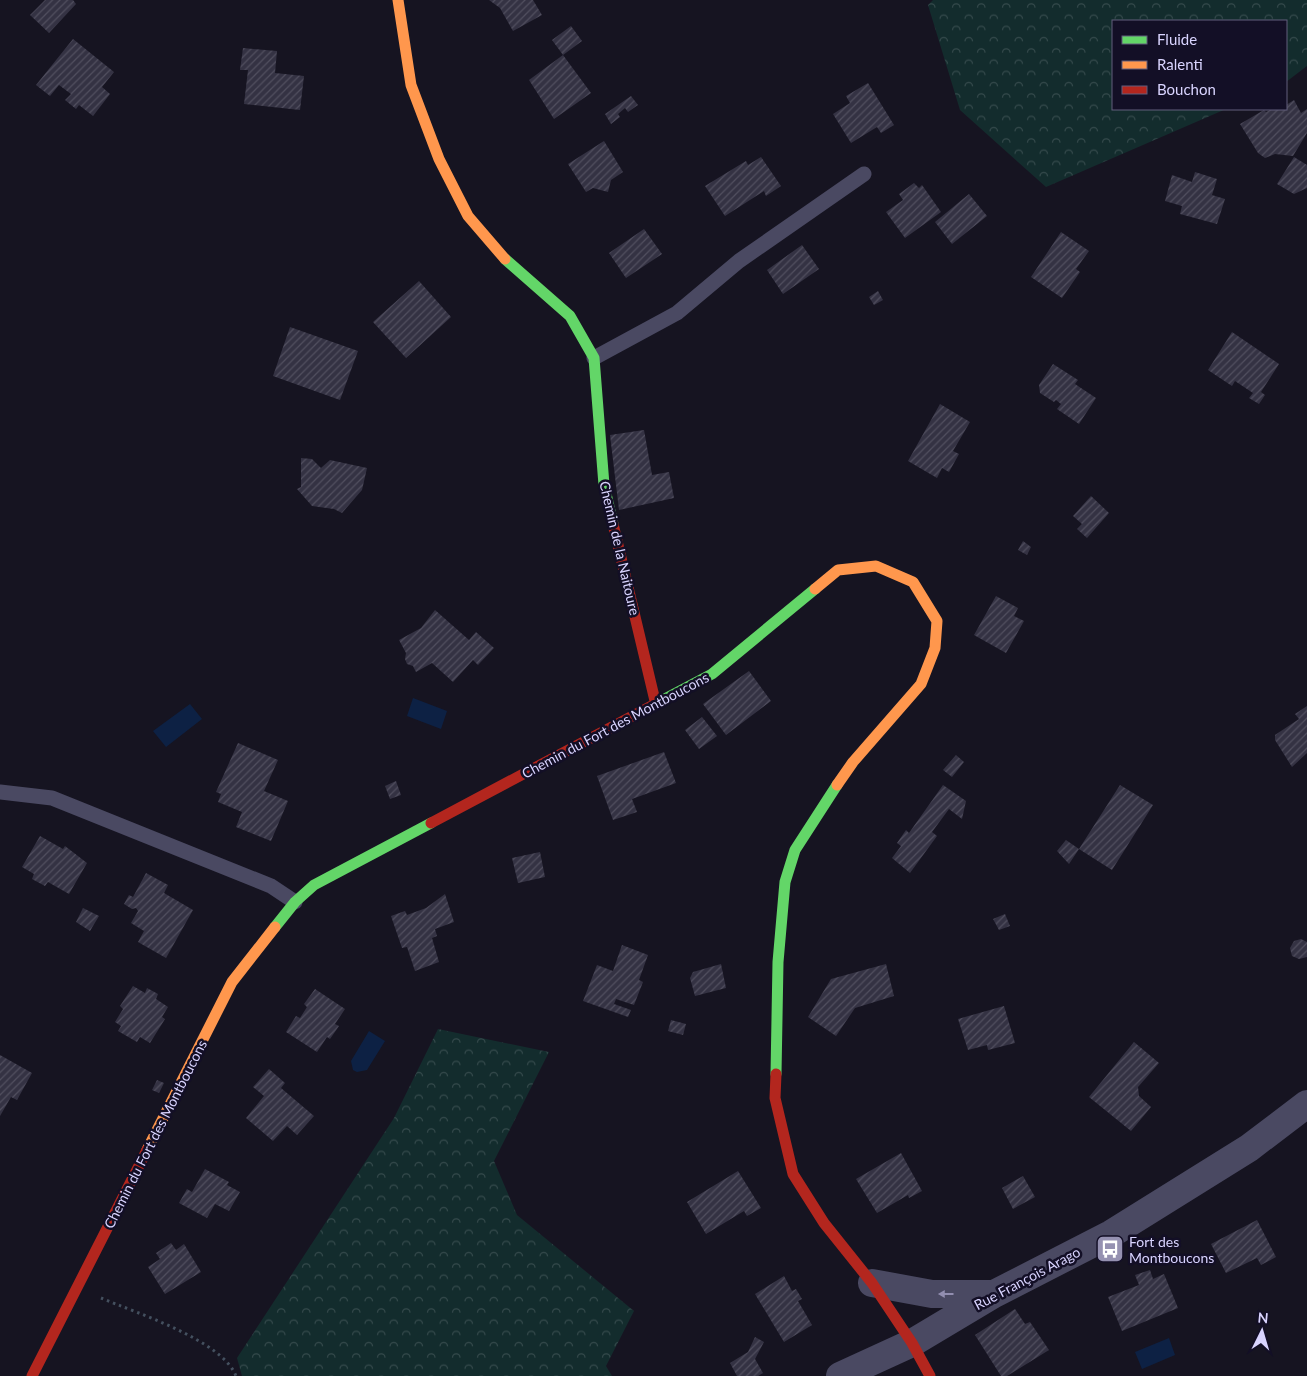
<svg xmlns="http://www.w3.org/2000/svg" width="1307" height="1376" font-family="Lato,sans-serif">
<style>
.forest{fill:url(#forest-crowns)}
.water{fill:#0d2144}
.building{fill:url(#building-hatch)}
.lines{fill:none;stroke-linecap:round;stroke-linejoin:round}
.path{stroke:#44505f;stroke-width:3;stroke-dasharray:2.5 4;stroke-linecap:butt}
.lane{stroke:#4a4962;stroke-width:15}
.street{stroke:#4a4962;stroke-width:28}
.fast{stroke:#63d668;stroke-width:11}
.slow{stroke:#ff974d;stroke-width:11}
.jam{stroke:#b3261e;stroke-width:11}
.oneway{fill:#928eb0}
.labels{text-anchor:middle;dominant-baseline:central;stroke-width:5;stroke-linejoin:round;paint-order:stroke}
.street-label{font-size:14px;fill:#d9d4ff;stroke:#130f26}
.poi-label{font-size:14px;fill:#d9d4ff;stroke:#130f26;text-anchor:start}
</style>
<defs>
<pattern id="forest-crowns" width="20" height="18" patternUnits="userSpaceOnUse" patternTransform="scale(1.25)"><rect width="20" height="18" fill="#132c2d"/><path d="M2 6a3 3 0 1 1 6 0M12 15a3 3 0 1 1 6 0" fill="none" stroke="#354a4c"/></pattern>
<pattern id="building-hatch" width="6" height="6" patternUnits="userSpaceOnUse" patternTransform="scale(1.25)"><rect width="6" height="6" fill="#343243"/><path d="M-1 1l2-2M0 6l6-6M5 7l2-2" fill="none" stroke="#514f5f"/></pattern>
</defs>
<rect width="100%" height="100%" fill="#161421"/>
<path class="forest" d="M933 0H1307V66L1286 82V21H1113V109H1226L1046 187 960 110 928 5Z
M438 1029 549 1052 494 1161 517 1215 634 1311 606 1366 612 1376H242L237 1358 394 1118Z"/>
<path class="water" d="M413 698 447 711 441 729 407 716Z
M190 704 202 719 166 747 153 731Z
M369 1031 385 1041 367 1070 357 1072 353 1070 351 1061Z
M1169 1338 1175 1355 1142 1369 1135 1352Z"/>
<path class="building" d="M45 0H73L76 4 49 33 30 15Z
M489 0H533L542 15 513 31 500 8Z
M571 26 582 41 563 55 591 93 554 119 529 80 563 55 552 40Z
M73 39 114 72 102 87 110 94 93 116 79 105 76 109 65 100 71 94 59 85 50 96 36 85Z
M243 48 277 51 275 73 304 76 300 110 244 104 248 70H240Z
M868 83 894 125 881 133 877 127 851 143 833 114 850 103 846 96Z
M631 96 638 105 628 112 625 108 618 114 620 117 611 124 605 114Z
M1294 100 1301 113 1307 109V133L1293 156 1275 154 1265 158 1258 153 1240 124 1264 110 1266 112 1272 109H1286V105Z
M604 141 623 172 611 180 608 192 593 188 586 192 568 164Z
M761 157 781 186 766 196 764 191 725 216 705 186 746 161 748 165Z
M1294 157 1307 165V188L1294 194 1277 184Z
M1195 172 1217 179 1212 195 1225 199 1217 224 1180 214 1182 206 1165 201 1172 175 1192 182Z
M914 183 919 188 922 185 941 212 905 238 886 212 903 200 899 194Z
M969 194 987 216 952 244 935 222Z
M644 229 662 254 626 278 609 253Z
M1061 232 1089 251 1076 269 1080 272 1062 298 1031 277Z
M802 245 819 269 783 294 767 270Z
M419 281 451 317 406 358 373 322Z
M878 291 883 300 874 305 869 297Z
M290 327 358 351 340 400 273 376Z
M1232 332 1279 364 1261 392 1265 395 1259 404 1249 398 1253 393 1235 381 1232 386 1208 370Z
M1053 364 1078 380 1075 384 1096 398 1079 424 1057 409 1061 404 1056 400 1054 402 1040 393 1039 385Z
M940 404 970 422 953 451 959 454 949 472 942 468 937 478 908 461Z
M644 430 652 475 669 472 674 498 619 510 610 435Z
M301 458 312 459 321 468 330 460 367 468 362 490 342 513 334 509 312 506 297 489 301 487Z
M1091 496 1109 513 1087 538 1077 529 1082 524 1073 516Z
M1023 541 1031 547 1027 555 1018 550Z
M996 596 1018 608 1014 616 1024 621 1006 653 974 635Z
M435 610 469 640 476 632 494 648 478 665 473 660 453 682 432 663 416 672 413 666 407 664 405 659 406 653 399 640 421 628Z
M749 671 771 701 726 735 703 704Z
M1307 706V753L1292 767 1275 740V735L1299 719 1295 714Z
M702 717 717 736 699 749 685 730Z
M238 743 278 760 264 791 288 801 271 841 236 827 242 812 218 802 221 794 216 792Z
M664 752 676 783 632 799 637 812 613 820 597 776Z
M956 755 964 762 952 777 943 770Z
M396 781 401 795 390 799 385 786Z
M943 785 966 801 962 819 949 809 932 832 937 836 910 873 892 858 901 846 897 843 906 830 909 833Z
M1120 785 1153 805 1112 870 1079 849Z
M40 836 63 849 65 846 87 863 69 894 48 882 45 886 32 879 34 874 22 867Z
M1066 840 1079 849 1069 864 1057 851Z
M540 852 545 877 518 883 512 858Z
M146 873 168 885 164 893 193 910 166 958 138 942 144 931 131 923 138 911 136 908 132 909 124 904 129 895 133 897Z
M445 894 454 922 435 929 437 936 432 938 439 962 415 971 407 947 402 948 391 916 405 911 407 915 426 908Z
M83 908 99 916 90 931 76 922Z
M1005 914 1010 926 999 930 993 919Z
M1301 939 1307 942V957L1299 959 1292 956 1290 948 1294 941Z
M622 945 648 955 639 980 643 982 634 1005 616 999 614 1004 631 1010 628 1017 583 1001 597 965 613 971Z
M721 964 726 988 695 996 690 978 693 972Z
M886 964 894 996 855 1008 836 1036 808 1017 831 979Z
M133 986 145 993 147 988 158 994 156 999 168 1007 162 1017 165 1019 150 1043 140 1037 137 1042 118 1031 121 1026 115 1022 123 1009 120 1006Z
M315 989 345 1009 335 1024 339 1026 330 1039 327 1037 317 1052 286 1032 296 1016 300 1018 307 1007 304 1004Z
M1004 1006 1015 1043 988 1050 987 1045 968 1050 958 1019Z
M671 1020 686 1024 683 1035 668 1031Z
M1134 1042 1159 1063 1138 1087 1139 1096 1151 1107 1131 1131 1089 1097Z
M0 1055 32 1073 17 1100 11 1097 0 1116Z
M269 1069 285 1083 281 1088 314 1116 297 1135 287 1126 273 1141 246 1118 264 1096 253 1087Z
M157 1080 164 1083 159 1093 152 1090Z
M901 1153 922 1191 909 1198 908 1195 877 1213 856 1179Z
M205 1169 229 1182 227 1185 240 1192 229 1211 215 1204 207 1218 179 1203 187 1189 192 1192Z
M738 1171 761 1208 747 1216 744 1211 706 1234 687 1202Z
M1023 1176 1035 1197 1013 1209 1002 1188Z
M1257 1220 1276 1257 1261 1265 1257 1258 1226 1273 1211 1244Z
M171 1243 176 1250 184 1244 201 1272 165 1294 148 1267 160 1259 156 1253Z
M1150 1270 1153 1279 1164 1274 1178 1308 1122 1331 1108 1297 1139 1285 1135 1275Z
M784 1276 792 1291 796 1289 802 1299 798 1301 812 1325 784 1342 755 1294Z
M1015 1309 1025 1324 1030 1322 1049 1350 1007 1376H1001L975 1335Z
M755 1337 764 1342 755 1359 763 1373 758 1376H737L730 1363 748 1352Z"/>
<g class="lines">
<path class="path" d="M101 1298C136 1313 222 1340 236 1376"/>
<path class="lane" d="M594 358 677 313 739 261 864 174
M0 792 52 798 271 886 295 902"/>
<path class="street" d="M872 1283 932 1294H993
M840 1376 912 1343 994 1294 1111 1234 1249 1148 1307 1104"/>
<path class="fast" d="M505 259 570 316 594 358 604 485 613 524
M657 703 712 674 815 589
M275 927 295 902 314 885 431 823
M776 1074 778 962 785 882 795 850 837 785"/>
<path class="slow" d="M398 0 411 85 439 159 468 216 505 259
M815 589 838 570 876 566 913 582 937 621 935 648 921 684 853 762 837 785
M147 1150 232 982 275 927"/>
<path class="jam" d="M613 524 656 705
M431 823 657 703
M776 1074 775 1098 793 1174 824 1223 872 1283 912 1343 930 1376
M32 1376 147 1150"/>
</g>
<defs><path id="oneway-solid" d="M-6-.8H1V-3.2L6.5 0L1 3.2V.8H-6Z" transform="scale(1.25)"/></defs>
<use class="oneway" href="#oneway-solid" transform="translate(946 1294) rotate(-180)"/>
<defs>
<g id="bus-square" transform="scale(1.4375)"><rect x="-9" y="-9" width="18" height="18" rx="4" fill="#9591b1" stroke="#130f26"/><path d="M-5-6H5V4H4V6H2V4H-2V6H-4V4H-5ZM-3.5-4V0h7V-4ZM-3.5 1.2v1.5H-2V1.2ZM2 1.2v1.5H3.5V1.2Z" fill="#fff"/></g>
</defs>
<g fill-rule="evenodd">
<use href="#bus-square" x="1110" y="1249"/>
</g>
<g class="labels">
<g class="street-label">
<text transform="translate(620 548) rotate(77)">Chemin de la Naitoure</text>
<text transform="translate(615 725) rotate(-28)">Chemin du Fort des Montboucons</text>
<text transform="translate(155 1134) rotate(-63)">Chemin du Fort des Montboucons</text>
<text transform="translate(1027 1278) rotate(-28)">Rue François Arago</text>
</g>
<g class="poi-label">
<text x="1129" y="1241">Fort des<tspan x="1129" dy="16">Montboucons</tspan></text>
</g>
</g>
<rect x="1112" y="20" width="175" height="90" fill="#130f26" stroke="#625e7d"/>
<rect x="1122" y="36" width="25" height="8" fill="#63d668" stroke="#625e7d"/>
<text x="1157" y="45" font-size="15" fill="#d9d4ff">Fluide</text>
<rect x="1122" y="61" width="25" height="8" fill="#ff974d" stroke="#625e7d"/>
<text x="1157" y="70" font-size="15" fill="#d9d4ff">Ralenti</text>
<rect x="1122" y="86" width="25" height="8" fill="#b3261e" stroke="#625e7d"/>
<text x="1157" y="95" font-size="15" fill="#d9d4ff">Bouchon</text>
<g transform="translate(1262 1331) rotate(5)" stroke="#130f26" stroke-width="4" paint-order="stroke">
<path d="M0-4L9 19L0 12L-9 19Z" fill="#d9d4ff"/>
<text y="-8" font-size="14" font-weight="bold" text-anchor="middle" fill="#d9d4ff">N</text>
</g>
</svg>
